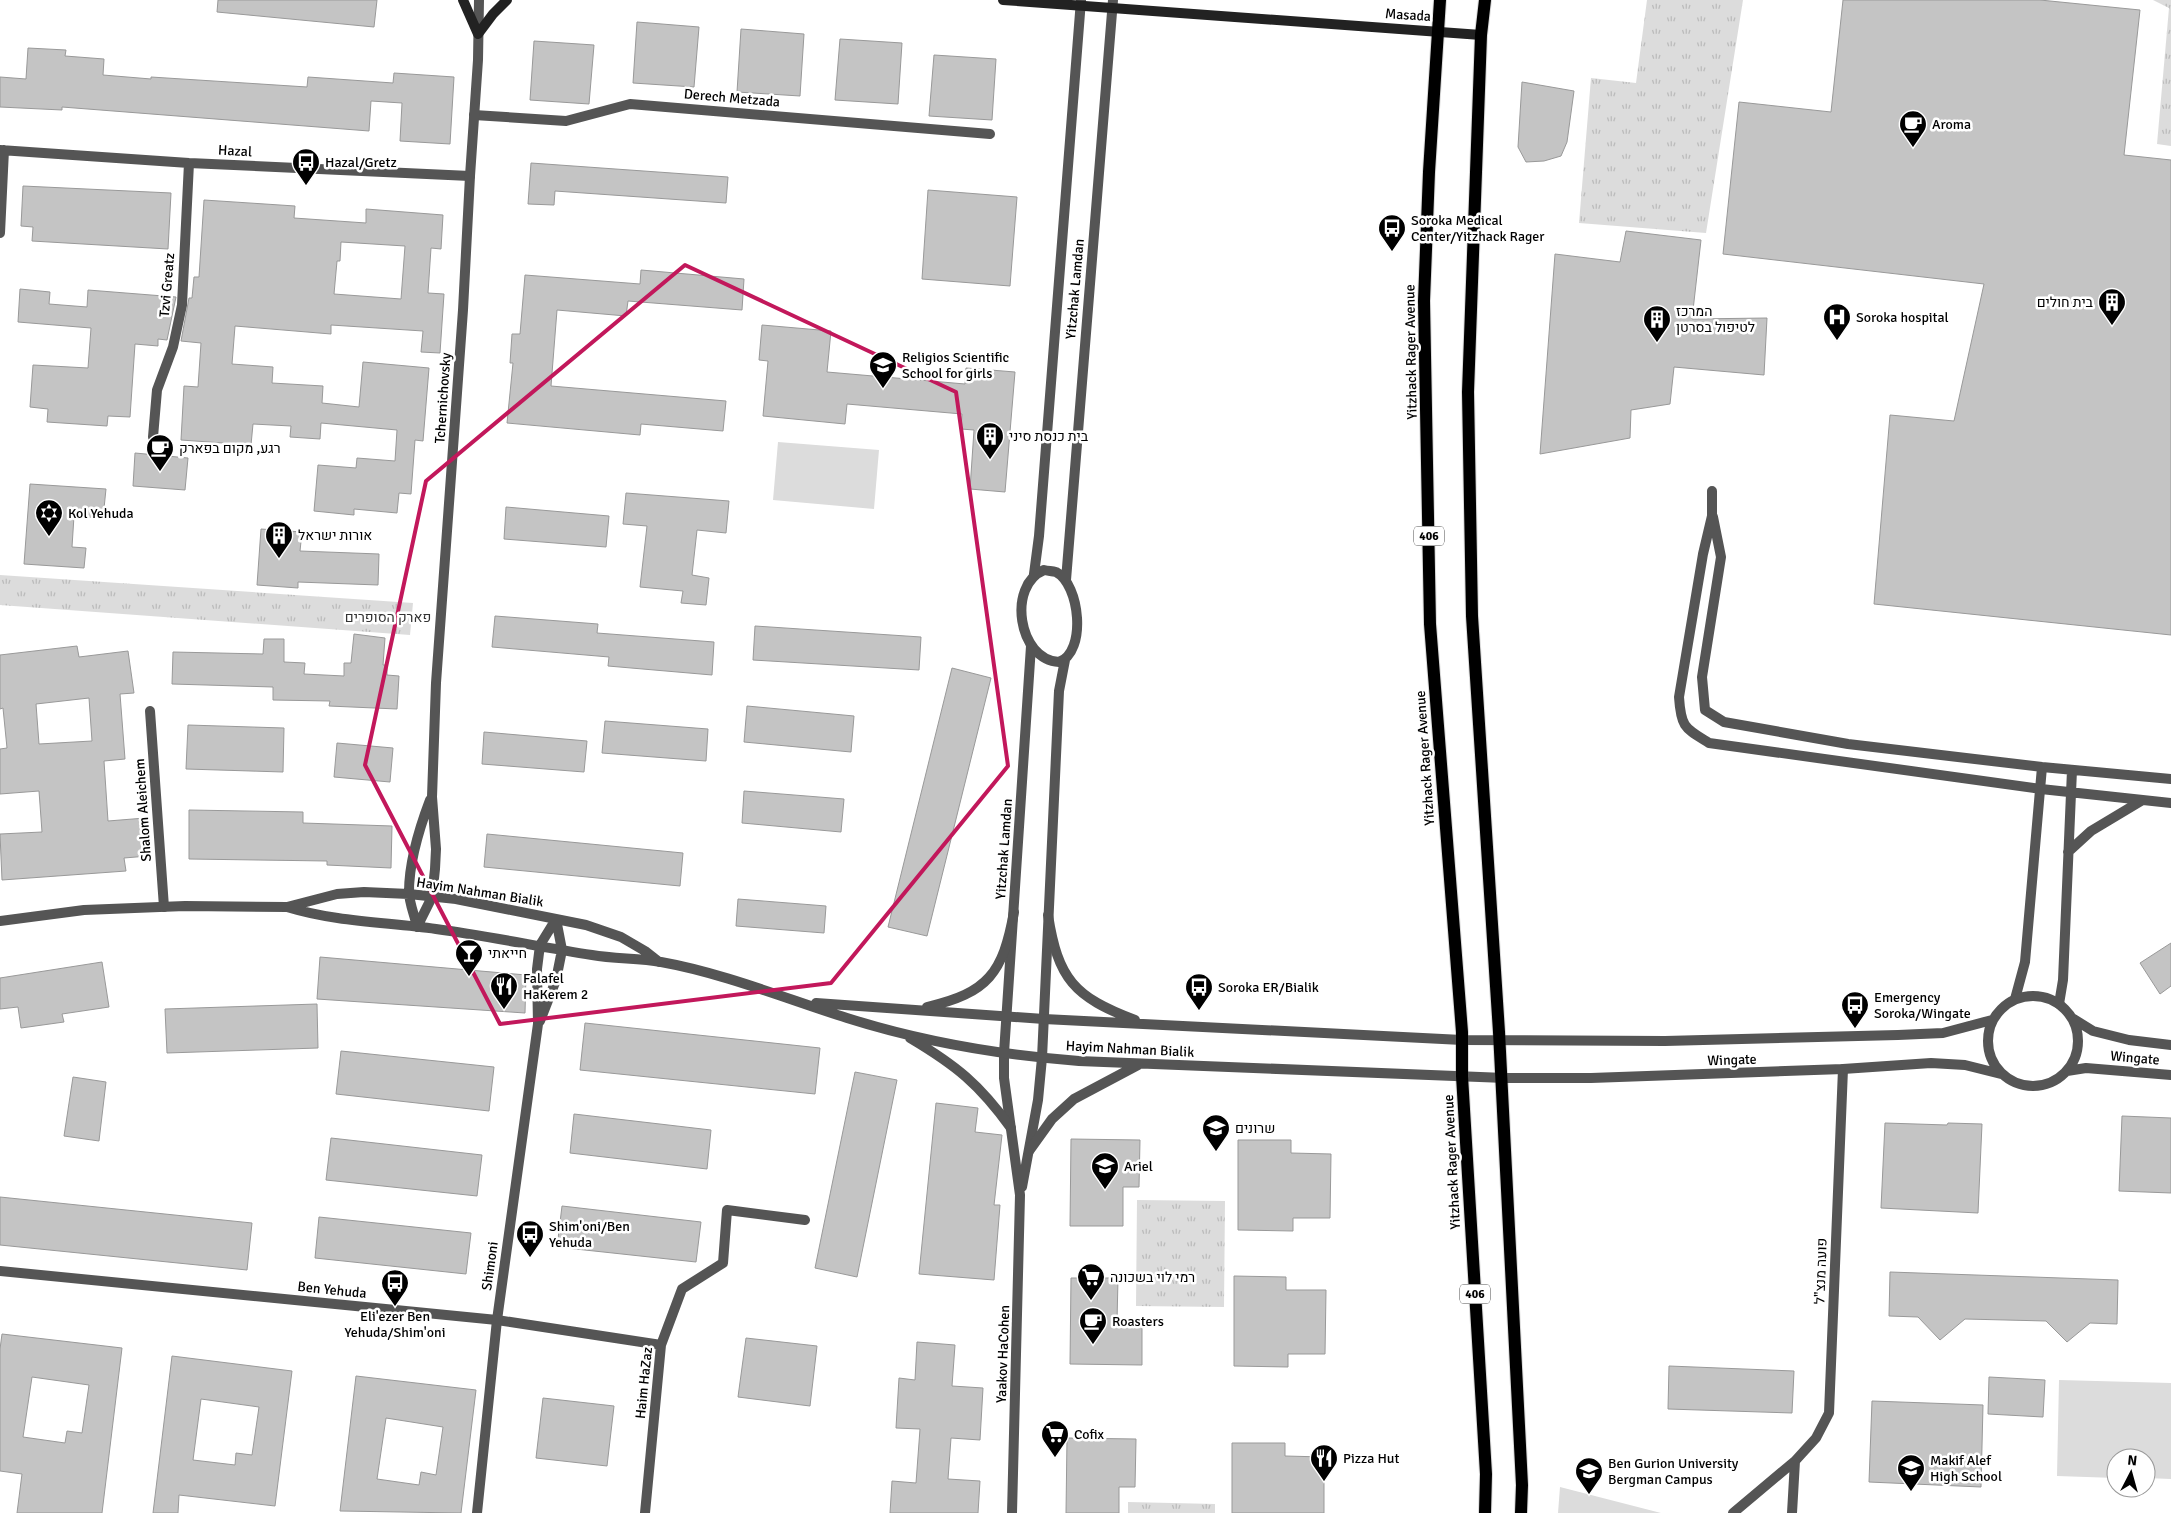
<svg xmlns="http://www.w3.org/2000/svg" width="2171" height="1513" font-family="Signika,Heebo,sans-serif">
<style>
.green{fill:#dcdcdc}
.park{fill:url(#park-tufts)}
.building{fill:#c4c4c4;stroke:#999;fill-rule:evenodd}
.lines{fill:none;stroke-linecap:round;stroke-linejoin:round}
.primary-casing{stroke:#dbdbdb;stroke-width:14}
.minor{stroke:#555;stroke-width:10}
.tertiary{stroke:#555;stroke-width:10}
.secondary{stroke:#222;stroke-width:10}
.primary{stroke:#000;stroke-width:12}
.marked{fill:none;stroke:#c2185b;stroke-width:4;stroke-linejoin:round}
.labels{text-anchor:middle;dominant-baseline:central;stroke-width:5;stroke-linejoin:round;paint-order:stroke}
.shield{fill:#fff;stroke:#4c4c4c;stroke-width:1}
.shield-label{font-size:12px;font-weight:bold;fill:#000}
.street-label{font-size:14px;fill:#000;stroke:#fff}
.poi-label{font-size:14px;fill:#000;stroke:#fff;text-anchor:start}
.park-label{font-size:14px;fill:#333;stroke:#fff}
</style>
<defs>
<pattern id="park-tufts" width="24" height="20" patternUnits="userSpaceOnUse" patternTransform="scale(1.25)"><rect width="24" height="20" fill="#dcdcdc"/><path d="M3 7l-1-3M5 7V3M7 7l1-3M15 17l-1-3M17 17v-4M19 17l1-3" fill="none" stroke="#bbb"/></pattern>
</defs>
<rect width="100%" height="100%" fill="#fff"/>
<path class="green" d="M778 442 879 450 874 509 773 500Z
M2059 1380 2171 1383V1479L2146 1478V1458H2116V1478L2057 1476Z
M1560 1487 1661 1513H1558Z"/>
<path class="park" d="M1647 0H1743L1706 233 1579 223 1591 78 1636 83Z
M2153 0H2171V146L2157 144 2169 8Z
M0 575 413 603 410 635 0 605Z
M1137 1200 1225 1201 1224 1307 1136 1306Z
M1128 1502 1215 1504V1513H1128Z"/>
<path class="building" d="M218 0H377L374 27 217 12Z
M1843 0H2040L2140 10 2124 155 2171 160V635L1874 604 1890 415 1954 421 1984 284 1723 254 1739 102 1831 112Z
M637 22 699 27 694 87 633 83Z
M741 29 804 34 800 96 737 92Z
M840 39 902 43 898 104 835 100Z
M534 41 594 45 589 104 530 100Z
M28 48 66 50 65 56 104 59 103 75 151 79V77L307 87 308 77 393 83 394 73 454 77 450 144 400 141 402 103 371 101 369 131 62 107V110L0 107V77L26 79Z
M934 55 996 59 992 120 929 116Z
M1522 82 1574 91 1567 142 1561 156 1544 161 1526 162 1518 147Z
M531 163 728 177 726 203 555 191 554 205 528 204Z
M23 186 171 193 168 249 32 241 33 227 21 226Z
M928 190 1017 197 1010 286 922 279Z
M204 200 295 206 294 218 366 223V209L443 215 441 249 431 248 428 293 444 294 440 353 421 352 423 331 331 325V334L235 326 232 364 273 367 272 383 323 386 322 403 359 407 363 362 429 368 423 441 415 440 411 494 399 493 397 513 354 509V515L314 511 318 465 356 468 357 458 395 461 397 430 321 423 320 439 290 437 291 426 253 424 251 445 181 440 184 386 198 387 201 343 181 341 189 298H192L194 277H199ZM341 242 405 246 401 299 334 294 337 261H340Z
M1626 231 1701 240 1692 319 1767 318 1764 375 1674 367 1670 404 1631 410 1630 438 1540 454 1555 254 1620 262Z
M641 270 744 279 742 310 628 301 626 316 557 310 551 386 726 401 723 431 641 424 640 435 507 423 513 363H510L512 334H520L525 275 640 284Z
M20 289 50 292 49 304 87 307 88 290 176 297 167 340 158 339V346L135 344 130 417 108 416 107 426 47 422 48 409 30 407 33 365 88 368 91 328 18 322Z
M762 325 831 331 827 372 965 384 966 368 1015 372 1005 492 970 489 974 430 961 429 962 414 847 404 845 424 763 416 768 361 759 360Z
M135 453 188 458 185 490 133 486Z
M30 484 106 489 103 518 74 516 72 547 86 548 84 568 24 564Z
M626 493 729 501 726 533 697 530 692 575 709 578 706 605 681 603 683 591 640 587 647 526 623 524Z
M506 507 609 516 606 547 504 539Z
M261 529 302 532 300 551 379 554 378 585 298 582V588L257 585Z
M495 616 598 624 597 633 714 642 712 675 608 666 609 657 492 647Z
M755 626 921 637 919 670 753 660Z
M354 634 385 638 383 665H387V675L399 676 397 709 329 706 330 701 273 700V687L172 684 173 652 263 654 264 639H284V662L305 663 304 674 344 676V663H351Z
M77 646 79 657 128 651 134 693 120 694 125 759 104 761 108 821 145 818 148 856 124 858 126 871 2 880 0 834 42 832 39 791 0 794V749L7 748 3 708 0 709V655ZM89 698 92 741 39 744 36 704Z
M952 668 991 678 927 936 888 927Z
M747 706 854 716 851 752 744 742Z
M605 721 708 729 706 761 602 753Z
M188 725 284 728 283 772 186 769Z
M484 732 587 741 584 772 482 764Z
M337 743 393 748 390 782 334 777Z
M744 791 844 799 841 832 742 823Z
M189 810 303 812V823L392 826 391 868 327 865V861L189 859Z
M487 834 683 853 680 886 484 867Z
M738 899 826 906 824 933 736 926Z
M2171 943V986L2160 994 2140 963Z
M320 957 526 975 525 1013 317 999Z
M102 962 109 1007 62 1014 64 1022 21 1028 18 1007 0 1009V978Z
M317 1004 318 1048 167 1053 165 1009Z
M585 1023 820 1048 815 1094 580 1070Z
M341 1051 494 1067 489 1111 336 1094Z
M855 1072 897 1080 857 1277 815 1268Z
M73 1077 106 1082 99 1141 64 1136Z
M936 1103 978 1108 975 1132 1002 1135 994 1205H1000L994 1280 919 1274Z
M574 1114 711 1130 707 1169 570 1153Z
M2122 1116 2171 1118V1193L2119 1191Z
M1885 1123 1947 1125 1948 1123 1982 1124 1978 1213 1881 1208Z
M331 1138 482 1155 477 1196 326 1180Z
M1071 1139 1140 1140 1139 1187H1123V1226H1070Z
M1238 1140H1291V1153L1331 1154 1330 1218H1293V1231L1238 1230Z
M0 1197 252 1223 247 1270 0 1245Z
M562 1206 701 1222 696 1262 557 1247Z
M319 1217 471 1233 466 1274 315 1258Z
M1890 1272 2118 1280 2117 1324 2090 1323 2067 1342 2046 1321 1965 1319 1940 1340 1918 1317 1889 1316Z
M1234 1276 1286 1277V1290H1326L1325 1354H1288V1367L1234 1366Z
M1071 1278H1118L1117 1322H1142V1365L1070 1364Z
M2 1334 122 1348 102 1513H17L22 1474 0 1471V1349ZM32 1377 89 1385 82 1433 67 1431 65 1443 23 1437Z
M746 1338 817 1346 810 1406 738 1397Z
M917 1342 955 1345 952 1386 983 1388 980 1440 951 1438 948 1479 980 1481 978 1513H890L892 1481 916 1483 920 1429 896 1428 899 1378 915 1380Z
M172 1356 292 1371 275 1506 179 1495 178 1513H153ZM201 1399 259 1407 252 1455 236 1453 235 1465 193 1460Z
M1669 1366 1794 1371 1792 1413 1668 1409Z
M356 1376 476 1390 461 1513 340 1511ZM386 1418 443 1427 436 1475 421 1472 419 1485 377 1479Z
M1989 1377 2045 1380 2043 1417 1988 1414Z
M543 1398 614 1406 607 1466 536 1458Z
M1872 1401 1983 1405 1981 1487 1869 1482Z
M1067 1438 1136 1439 1135 1487H1119V1513H1066Z
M1232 1443H1285V1456L1324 1457V1513H1232Z"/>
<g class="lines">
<g class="primary-casing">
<path id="primary" d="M1440 0 1429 172 1424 301 1430 624 1462 1032V1076L1486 1474 1485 1513
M1485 0 1481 35 1468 392 1472 616 1499 1032 1522 1485 1521 1513"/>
</g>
<path class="minor" d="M474 115 566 121 630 104 990 134
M0 150 189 163 470 176
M0 233 4 150
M153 437 157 390 173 347 182 305 189 163
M1712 491V516L1703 554 1679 697C1681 728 1685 728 1709 743L2041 789 2171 803
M1713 517 1721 557 1702 677 1705 710 1724 722 1848 744 2042 767 2171 779
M1044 570C1048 571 1052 571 1056 572 1080 584 1087 652 1059 662 1018 660 1007 585 1044 570Z
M1034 574 1039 536 1081 0
M1066 580 1113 0
M150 711 164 907
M2068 852 2091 831 2141 801
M2015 999 2025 962 2042 767
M2059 1004 2063 980 2072 770
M1022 1187 1038 1100 1042 1058 1059 691 1065 660
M0 1271 497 1320 661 1345
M1795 1461 1816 1438 1829 1413 1843 1069
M645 1513 661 1345 682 1289 723 1263 727 1210 805 1220
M1012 1513 1020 1195 1004 1078V1053L1031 646
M1733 1513 1795 1461 1792 1513"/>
<path class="tertiary" d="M287 907C336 922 385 922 436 929 488 936 540 947 592 955 615 959 638 958 661 962 723 973 787 999 847 1018 923 1042 1000 1055 1079 1061L1505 1078H1591L1843 1069 1931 1063 1965 1065 2001 1074
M1048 915C1058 979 1074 997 1135 1020
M0 921 84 910 185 906 287 907 337 894 364 892 409 894 456 899 586 925 621 937 645 951 659 962
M417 927 432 897 435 869 436 849 432 797 436 683 463 310 470 176 478 60 479 0
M417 927C415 916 409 903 409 892 409 861 419 829 430 800
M1988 1041a45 45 0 1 1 90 0a45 45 0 1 1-90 0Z
M816 1003 1044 1019 1462 1040 1665 1041 1898 1035 1943 1033 1992 1020
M927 1007C988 993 1003 973 1014 912
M2072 1018 2093 1031 2129 1040 2171 1045
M540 1021 556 980 562 950 556 919
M910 1038C957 1066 979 1084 1011 1128
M2067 1071 2086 1068 2171 1075
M1029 1151 1052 1119 1074 1099 1138 1065
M477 1513 497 1320 538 1024 537 969 540 945 556 919"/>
<path class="secondary" d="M463 0 478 34
M1003 0 1481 35
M478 34 493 14 507 0"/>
<use href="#primary" class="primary"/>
</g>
<path class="marked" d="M685 265 956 392 1008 766 831 983 500 1024 365 765 426 481Z"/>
<defs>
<g id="cafe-pin" transform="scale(1.4375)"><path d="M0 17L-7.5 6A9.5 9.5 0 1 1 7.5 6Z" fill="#000" stroke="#fff"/><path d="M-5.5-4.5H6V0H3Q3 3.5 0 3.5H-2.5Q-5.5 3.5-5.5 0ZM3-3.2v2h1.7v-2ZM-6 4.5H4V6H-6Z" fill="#fff"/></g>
<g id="bus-pin" transform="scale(1.4375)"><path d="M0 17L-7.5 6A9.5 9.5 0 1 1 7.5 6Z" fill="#000" stroke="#fff"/><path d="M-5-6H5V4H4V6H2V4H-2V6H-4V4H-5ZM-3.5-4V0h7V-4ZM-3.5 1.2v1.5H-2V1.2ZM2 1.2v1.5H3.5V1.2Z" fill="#fff"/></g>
<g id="building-pin" transform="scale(1.4375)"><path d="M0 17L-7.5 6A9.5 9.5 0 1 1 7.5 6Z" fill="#000" stroke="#fff"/><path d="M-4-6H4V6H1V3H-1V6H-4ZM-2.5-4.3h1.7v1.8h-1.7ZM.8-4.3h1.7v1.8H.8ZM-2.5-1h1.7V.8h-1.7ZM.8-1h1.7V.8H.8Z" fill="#fff"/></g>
<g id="hospital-pin" transform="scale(1.4375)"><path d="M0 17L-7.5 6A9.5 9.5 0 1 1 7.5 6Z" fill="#000" stroke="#fff"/><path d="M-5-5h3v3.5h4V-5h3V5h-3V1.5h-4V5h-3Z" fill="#fff"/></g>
<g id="school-pin" transform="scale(1.4375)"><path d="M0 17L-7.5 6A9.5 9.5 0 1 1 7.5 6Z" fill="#000" stroke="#fff"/><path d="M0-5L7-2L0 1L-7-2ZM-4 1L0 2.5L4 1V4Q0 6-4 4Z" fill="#fff"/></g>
<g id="synagogue-pin" transform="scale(1.4375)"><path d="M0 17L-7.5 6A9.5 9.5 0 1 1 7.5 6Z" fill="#000" stroke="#fff"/><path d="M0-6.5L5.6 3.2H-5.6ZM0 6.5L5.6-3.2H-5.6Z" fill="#fff"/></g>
<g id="bar-pin" transform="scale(1.4375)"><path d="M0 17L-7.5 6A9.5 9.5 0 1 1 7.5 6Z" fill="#000" stroke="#fff"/><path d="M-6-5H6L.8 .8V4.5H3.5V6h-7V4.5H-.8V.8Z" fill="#fff"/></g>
<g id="restaurant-pin" transform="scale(1.4375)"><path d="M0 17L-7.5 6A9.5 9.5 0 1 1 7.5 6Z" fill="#000" stroke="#fff"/><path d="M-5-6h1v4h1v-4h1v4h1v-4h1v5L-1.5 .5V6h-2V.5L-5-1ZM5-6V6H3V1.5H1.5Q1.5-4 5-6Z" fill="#fff"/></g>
<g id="supermarket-pin" transform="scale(1.4375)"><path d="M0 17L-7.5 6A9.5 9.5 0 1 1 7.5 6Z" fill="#000" stroke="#fff"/><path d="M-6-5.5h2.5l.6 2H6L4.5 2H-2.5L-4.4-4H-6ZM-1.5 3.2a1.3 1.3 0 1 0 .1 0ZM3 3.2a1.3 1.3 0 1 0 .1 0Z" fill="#fff"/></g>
<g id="university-pin" transform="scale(1.4375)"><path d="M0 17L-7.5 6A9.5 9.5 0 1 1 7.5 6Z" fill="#000" stroke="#fff"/><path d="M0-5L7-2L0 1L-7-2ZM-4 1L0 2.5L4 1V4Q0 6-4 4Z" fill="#fff"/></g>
</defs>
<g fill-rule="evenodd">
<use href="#cafe-pin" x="1913" y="124"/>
<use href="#bus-pin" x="306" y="162"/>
<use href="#bus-pin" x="1392" y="228"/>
<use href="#building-pin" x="2112" y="302"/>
<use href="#hospital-pin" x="1837" y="317"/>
<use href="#building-pin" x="1657" y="319"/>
<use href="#school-pin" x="883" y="365"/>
<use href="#building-pin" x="990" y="436"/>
<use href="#cafe-pin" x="160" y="448"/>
<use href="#synagogue-pin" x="49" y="513"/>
<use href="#building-pin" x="279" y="535"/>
<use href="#bar-pin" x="469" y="953"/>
<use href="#restaurant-pin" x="504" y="986"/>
<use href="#bus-pin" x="1199" y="987"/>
<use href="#bus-pin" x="1855" y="1005"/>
<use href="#school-pin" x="1216" y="1128"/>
<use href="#school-pin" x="1105" y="1166"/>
<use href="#bus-pin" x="530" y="1234"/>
<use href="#supermarket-pin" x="1091" y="1277"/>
<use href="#bus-pin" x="395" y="1283"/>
<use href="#cafe-pin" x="1093" y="1321"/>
<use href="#supermarket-pin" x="1055" y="1434"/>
<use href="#restaurant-pin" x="1324" y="1458"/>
<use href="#school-pin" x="1911" y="1468"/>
<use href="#university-pin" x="1589" y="1471"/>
</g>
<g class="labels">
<g class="shield">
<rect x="1414" y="526.5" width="30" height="19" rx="4"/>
<rect x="1460" y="1284.5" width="30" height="19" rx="4"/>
</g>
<g class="shield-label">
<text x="1429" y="536">406</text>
<text x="1475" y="1294">406</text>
</g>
<g class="street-label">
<text transform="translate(1408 15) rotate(4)">Masada</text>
<text transform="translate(732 98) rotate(5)">Derech Metzada</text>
<text transform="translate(235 151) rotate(3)">Hazal</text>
<text transform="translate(167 285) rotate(-85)">Tzvi Greatz</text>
<text transform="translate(1075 289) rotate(-85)">Yitzchak Lamdan</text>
<text transform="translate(1411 352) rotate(-91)">Yitzhack Rager Avenue</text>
<text transform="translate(443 398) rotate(-86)">Tchernichovsky</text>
<text transform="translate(1425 758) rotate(-94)">Yitzhack Rager Avenue</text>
<text transform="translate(143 810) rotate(-94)">Shalom Aleichem</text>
<text transform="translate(1004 849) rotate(-86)">Yitzchak Lamdan</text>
<text transform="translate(480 892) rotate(9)">Hayim Nahman Bialik</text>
<text transform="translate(1130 1049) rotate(3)">Hayim Nahman Bialik</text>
<text transform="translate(2135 1058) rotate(5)">Wingate</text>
<text transform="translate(1732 1060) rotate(-2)">Wingate</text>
<text transform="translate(1452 1162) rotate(-93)">Yitzhack Rager Avenue</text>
<text transform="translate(490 1266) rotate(-82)">Shimoni</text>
<text transform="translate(1821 1271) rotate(-88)">פועה מנצ"ל</text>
<text transform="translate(332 1290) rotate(6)">Ben Yehuda</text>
<text transform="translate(1003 1354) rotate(-88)">Yaakov HaCohen</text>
<text transform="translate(644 1383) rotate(-84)">Haim HaZaz</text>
</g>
<g class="poi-label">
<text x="1932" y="124">Aroma</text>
<text x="325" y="162">Hazal/Gretz</text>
<text x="1411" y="220">Soroka Medical<tspan x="1411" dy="16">Center/Yitzhack Rager</tspan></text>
<text x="2093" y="302" text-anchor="end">בית חולים</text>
<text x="1676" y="311">המרכז<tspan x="1676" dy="16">לטיפול בסרטן</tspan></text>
<text x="1856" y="317">Soroka hospital</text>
<text x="902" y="357">Religios Scientific<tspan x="902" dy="16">School for girls</tspan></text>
<text x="1009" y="436">בית כנסת סיני</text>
<text x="179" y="448">רגע, מקום בפארק</text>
<text x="68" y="513">Kol Yehuda</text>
<text x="298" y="535">אורות ישראל</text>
<text x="488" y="953">חייאתי</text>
<text x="523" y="978">Falafel<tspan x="523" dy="16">HaKerem 2</tspan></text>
<text x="1218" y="987">Soroka ER/Bialik</text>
<text x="1874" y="997">Emergency<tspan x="1874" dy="16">Soroka/Wingate</tspan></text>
<text x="1235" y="1128">שרונים</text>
<text x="1124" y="1166">Ariel</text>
<text x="549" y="1226">Shim'oni/Ben<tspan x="549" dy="16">Yehuda</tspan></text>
<text x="1110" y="1277">רמי לוי בשכונה</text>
<text x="395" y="1316" text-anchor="middle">Eli'ezer Ben<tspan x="395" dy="16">Yehuda/Shim'oni</tspan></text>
<text x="1112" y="1321">Roasters</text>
<text x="1074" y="1434">Cofix</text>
<text x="1343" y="1458">Pizza Hut</text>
<text x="1930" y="1460">Makif Alef<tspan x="1930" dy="16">High School</tspan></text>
<text x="1608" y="1463">Ben Gurion University<tspan x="1608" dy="16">Bergman Campus</tspan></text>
</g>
<g class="park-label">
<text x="388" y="617">פארק הסופרים</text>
</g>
</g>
<g transform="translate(2131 1473) rotate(6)"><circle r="24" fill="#ffffff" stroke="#999999"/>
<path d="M0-4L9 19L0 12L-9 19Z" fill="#000000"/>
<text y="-8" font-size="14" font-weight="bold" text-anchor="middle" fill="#000000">N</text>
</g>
</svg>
